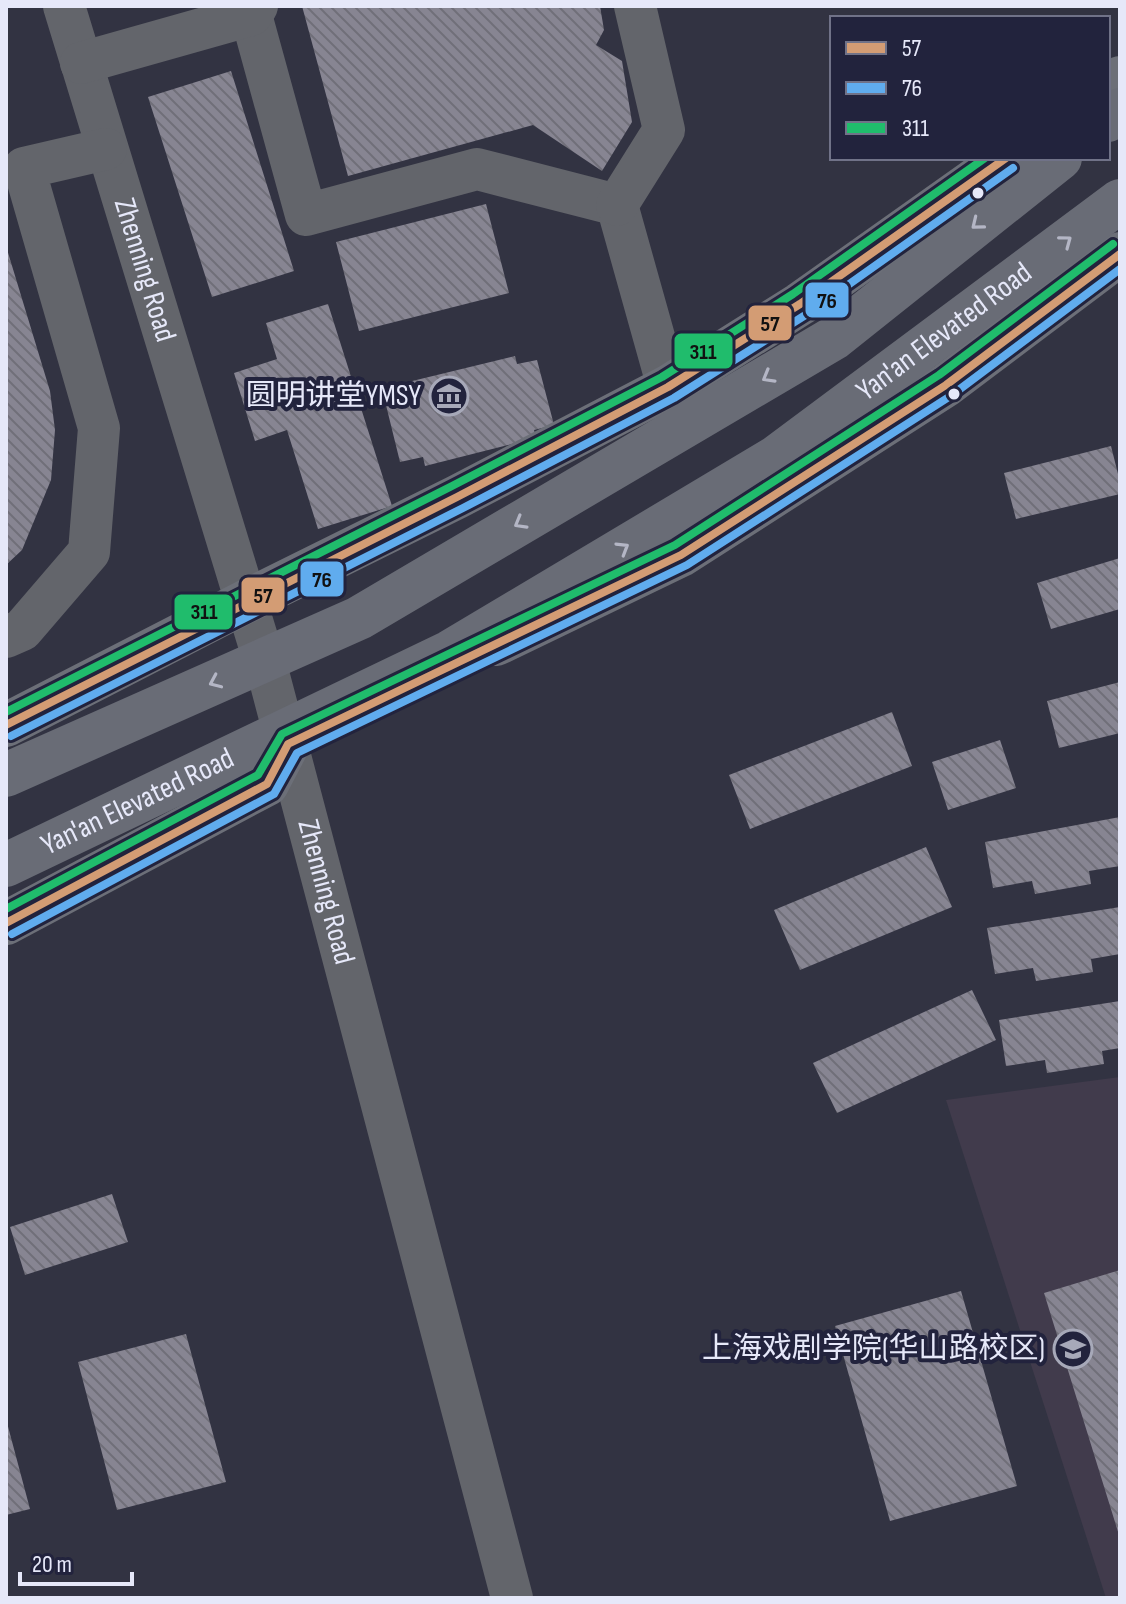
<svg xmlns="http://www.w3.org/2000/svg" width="1126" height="1604" font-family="'Sofia Sans Condensed','Noto Sans SC',sans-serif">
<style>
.education{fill:#413b4c}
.building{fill:url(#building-back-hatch)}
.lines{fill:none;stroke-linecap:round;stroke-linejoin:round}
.minor{stroke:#63656b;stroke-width:42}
.major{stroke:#6c6f78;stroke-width:44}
.highway{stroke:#696c76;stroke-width:44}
.highway-bridge{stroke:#696c76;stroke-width:44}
.bus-1-casing{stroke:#22233d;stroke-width:14}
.bus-2-casing{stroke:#22233d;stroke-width:14}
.bus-3-casing{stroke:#22233d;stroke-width:14}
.bus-1{stroke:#d39c74;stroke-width:8}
.bus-2{stroke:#60acee;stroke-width:8}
.bus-3{stroke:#20bc6c;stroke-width:8}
.oneway{stroke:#b4b6c5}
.bus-dot{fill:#e6e8f9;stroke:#22233d;stroke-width:3}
.labels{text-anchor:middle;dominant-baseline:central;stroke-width:8;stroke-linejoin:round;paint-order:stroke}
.street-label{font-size:30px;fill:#e6e8f9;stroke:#22233d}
.poi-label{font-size:30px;fill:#e6e8f9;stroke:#22233d;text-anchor:end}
.line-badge{stroke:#22233d;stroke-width:3}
.pale-badge-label{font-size:22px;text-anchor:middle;font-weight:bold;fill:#111}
</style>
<defs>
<pattern id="building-back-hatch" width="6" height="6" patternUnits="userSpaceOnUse" patternTransform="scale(2)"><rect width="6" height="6" fill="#878592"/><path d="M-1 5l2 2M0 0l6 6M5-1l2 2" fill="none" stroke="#706f79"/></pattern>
</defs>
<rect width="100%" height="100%" fill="#323342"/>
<path class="education" d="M1120 1077V1598H1106L946 1100Z"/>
<path class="building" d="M302 6H600L604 30 596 45 622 61 632 122 602 171 533 125 348 176Z
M231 71 294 271 212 297 148 97Z
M486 204 509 293 359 331 336 242Z
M6 246 50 391 55 430 51 480 22 550 6 565Z
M328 304 392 506 318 529 287 430 255 441 234 373 277 359 266 323Z
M515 356 517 364 537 360 554 425 534 430 536 438 425 466 423 457 400 462 384 397 406 391 404 383Z
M1111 446 1120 482V494L1016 519 1004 473Z
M1120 558V609L1051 629 1037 583Z
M1120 682V733L1059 748 1047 701Z
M892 712 912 766 750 829 729 775Z
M1000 740 1016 788 948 810 932 762Z
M1120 817V866L1089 871 1091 884 1035 894 1032 881 993 888 985 842Z
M926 847 952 907 800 970 774 910Z
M1120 907V954L1091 959 1093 972 1036 981 1033 968 995 974 987 928Z
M972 990 996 1040 837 1113 813 1063Z
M1120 1001V1048L1102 1051 1104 1064 1047 1073 1045 1060 1006 1066 999 1020Z
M112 1194 128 1242 25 1275 10 1227Z
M1120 1270V1535H1119L1044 1293Z
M961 1291 1017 1486 890 1521 835 1326Z
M186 1334 226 1482 117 1510 78 1362Z
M6 1419 30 1509 6 1515Z"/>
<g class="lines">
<g class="minor">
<path id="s1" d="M64 6 270 680 512 1598"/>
<path d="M251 15 306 215 477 169 617 205 668 387"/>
<path d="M81 63 251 15 257 6"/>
<path d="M617 205 664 130 635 6"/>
<path d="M6 637 22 630 89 552 99 428 24 168 106 149"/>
</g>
<path class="major" d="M1108 86 1120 78
M496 644 681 555 946 385 1120 254
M6 725 247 601 457 497 668 387 800 304 1006 158
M6 923 267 784 288 744"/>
<path class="highway" d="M1108 120 1120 110"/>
<g class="highway-bridge">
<path d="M6 775 359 618 834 338 1060 158"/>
<path id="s2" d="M6 865 450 652 775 458 1120 201"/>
</g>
<g class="bus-1-casing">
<path id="bus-1" d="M6 725 457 497 668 387 800 304 1006 158
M6 923 267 784 288 744 681 555 946 385 1120 254"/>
</g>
<g class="bus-2-casing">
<path id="bus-2" d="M11 736 463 508 674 398 807 314 1013 168
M12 934 274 794 297 753 687 565 952 395 1120 269"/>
</g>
<g class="bus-3-casing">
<path id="bus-3" d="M6 712 452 486 662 377 793 294 985 158
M6 909 258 775 282 734 675 545 939 375 1113 244"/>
</g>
<use href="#bus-1" class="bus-1"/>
<use href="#bus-2" class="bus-2"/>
<use href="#bus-3" class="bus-3"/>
</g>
<defs><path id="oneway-chevron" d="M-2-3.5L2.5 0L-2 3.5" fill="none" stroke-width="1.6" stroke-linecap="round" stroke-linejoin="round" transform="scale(2)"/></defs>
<g class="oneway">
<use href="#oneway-chevron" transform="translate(977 224) rotate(141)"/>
<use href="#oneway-chevron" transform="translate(1066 241) rotate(-37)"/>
<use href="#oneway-chevron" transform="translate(768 377) rotate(150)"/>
<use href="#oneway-chevron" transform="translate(520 523) rotate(150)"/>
<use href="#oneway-chevron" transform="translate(623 548) rotate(-31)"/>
<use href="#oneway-chevron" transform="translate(215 682) rotate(156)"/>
</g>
<defs>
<g id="museum-ring" transform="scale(2)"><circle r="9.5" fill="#22233d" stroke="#a7a9b9" stroke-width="1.5"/><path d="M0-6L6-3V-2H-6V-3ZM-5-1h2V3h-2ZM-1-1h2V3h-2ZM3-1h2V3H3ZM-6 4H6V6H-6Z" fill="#a7a9b9"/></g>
<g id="school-ring" transform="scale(2)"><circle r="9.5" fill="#22233d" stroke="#a7a9b9" stroke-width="1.5"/><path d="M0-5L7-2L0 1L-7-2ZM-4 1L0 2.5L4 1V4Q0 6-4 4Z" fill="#a7a9b9"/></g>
</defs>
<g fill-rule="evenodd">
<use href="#museum-ring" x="449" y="396"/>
<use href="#school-ring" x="1073" y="1349"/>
</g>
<g class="bus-dot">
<circle cx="978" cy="193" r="7"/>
<circle cx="954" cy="394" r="7"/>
</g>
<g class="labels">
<g class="street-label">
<text stroke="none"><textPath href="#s1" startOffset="276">Zhenning Road</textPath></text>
<text stroke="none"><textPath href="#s2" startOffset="1082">Yan'an Elevated Road</textPath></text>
<text stroke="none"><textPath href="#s2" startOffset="146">Yan'an Elevated Road</textPath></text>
<text stroke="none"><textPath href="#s1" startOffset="924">Zhenning Road</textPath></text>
</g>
<g class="poi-label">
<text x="421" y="396">圆明讲堂YMSY</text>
<text x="1045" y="1349">上海戏剧学院(华山路校区)</text>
</g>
</g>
<g class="line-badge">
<rect x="804" y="281" width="46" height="38" rx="8" fill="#60acee"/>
<rect x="747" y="304" width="46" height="38" rx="8" fill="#d39c74"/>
<rect x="673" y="332" width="61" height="38" rx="8" fill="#20bc6c"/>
<rect x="299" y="560" width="46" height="38" rx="8" fill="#60acee"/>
<rect x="240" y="576" width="46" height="38" rx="8" fill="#d39c74"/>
<rect x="173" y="593" width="61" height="38" rx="8" fill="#20bc6c"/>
</g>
<g class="pale-badge-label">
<text x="827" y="308">76</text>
<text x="770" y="331">57</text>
<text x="703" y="359">311</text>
<text x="322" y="587">76</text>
<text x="263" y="603">57</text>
<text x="204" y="619">311</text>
</g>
<rect width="1126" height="1604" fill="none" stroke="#e6e8f9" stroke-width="16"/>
<rect x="830" y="16" width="280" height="144" fill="#22233d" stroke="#707288" stroke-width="2"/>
<rect x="846" y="42" width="40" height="12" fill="#d39c74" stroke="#707288" stroke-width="2"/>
<text x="902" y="56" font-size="24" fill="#e6e8f9">57</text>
<rect x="846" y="82" width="40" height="12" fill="#60acee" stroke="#707288" stroke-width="2"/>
<text x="902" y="96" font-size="24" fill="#e6e8f9">76</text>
<rect x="846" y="122" width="40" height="12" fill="#20bc6c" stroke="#707288" stroke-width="2"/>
<text x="902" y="136" font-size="24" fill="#e6e8f9">311</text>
<path d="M20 1572v12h112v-12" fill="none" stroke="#e6e8f9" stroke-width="4"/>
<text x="32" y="1572" font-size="24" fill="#e6e8f9" stroke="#22233d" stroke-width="6" paint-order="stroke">20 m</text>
</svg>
